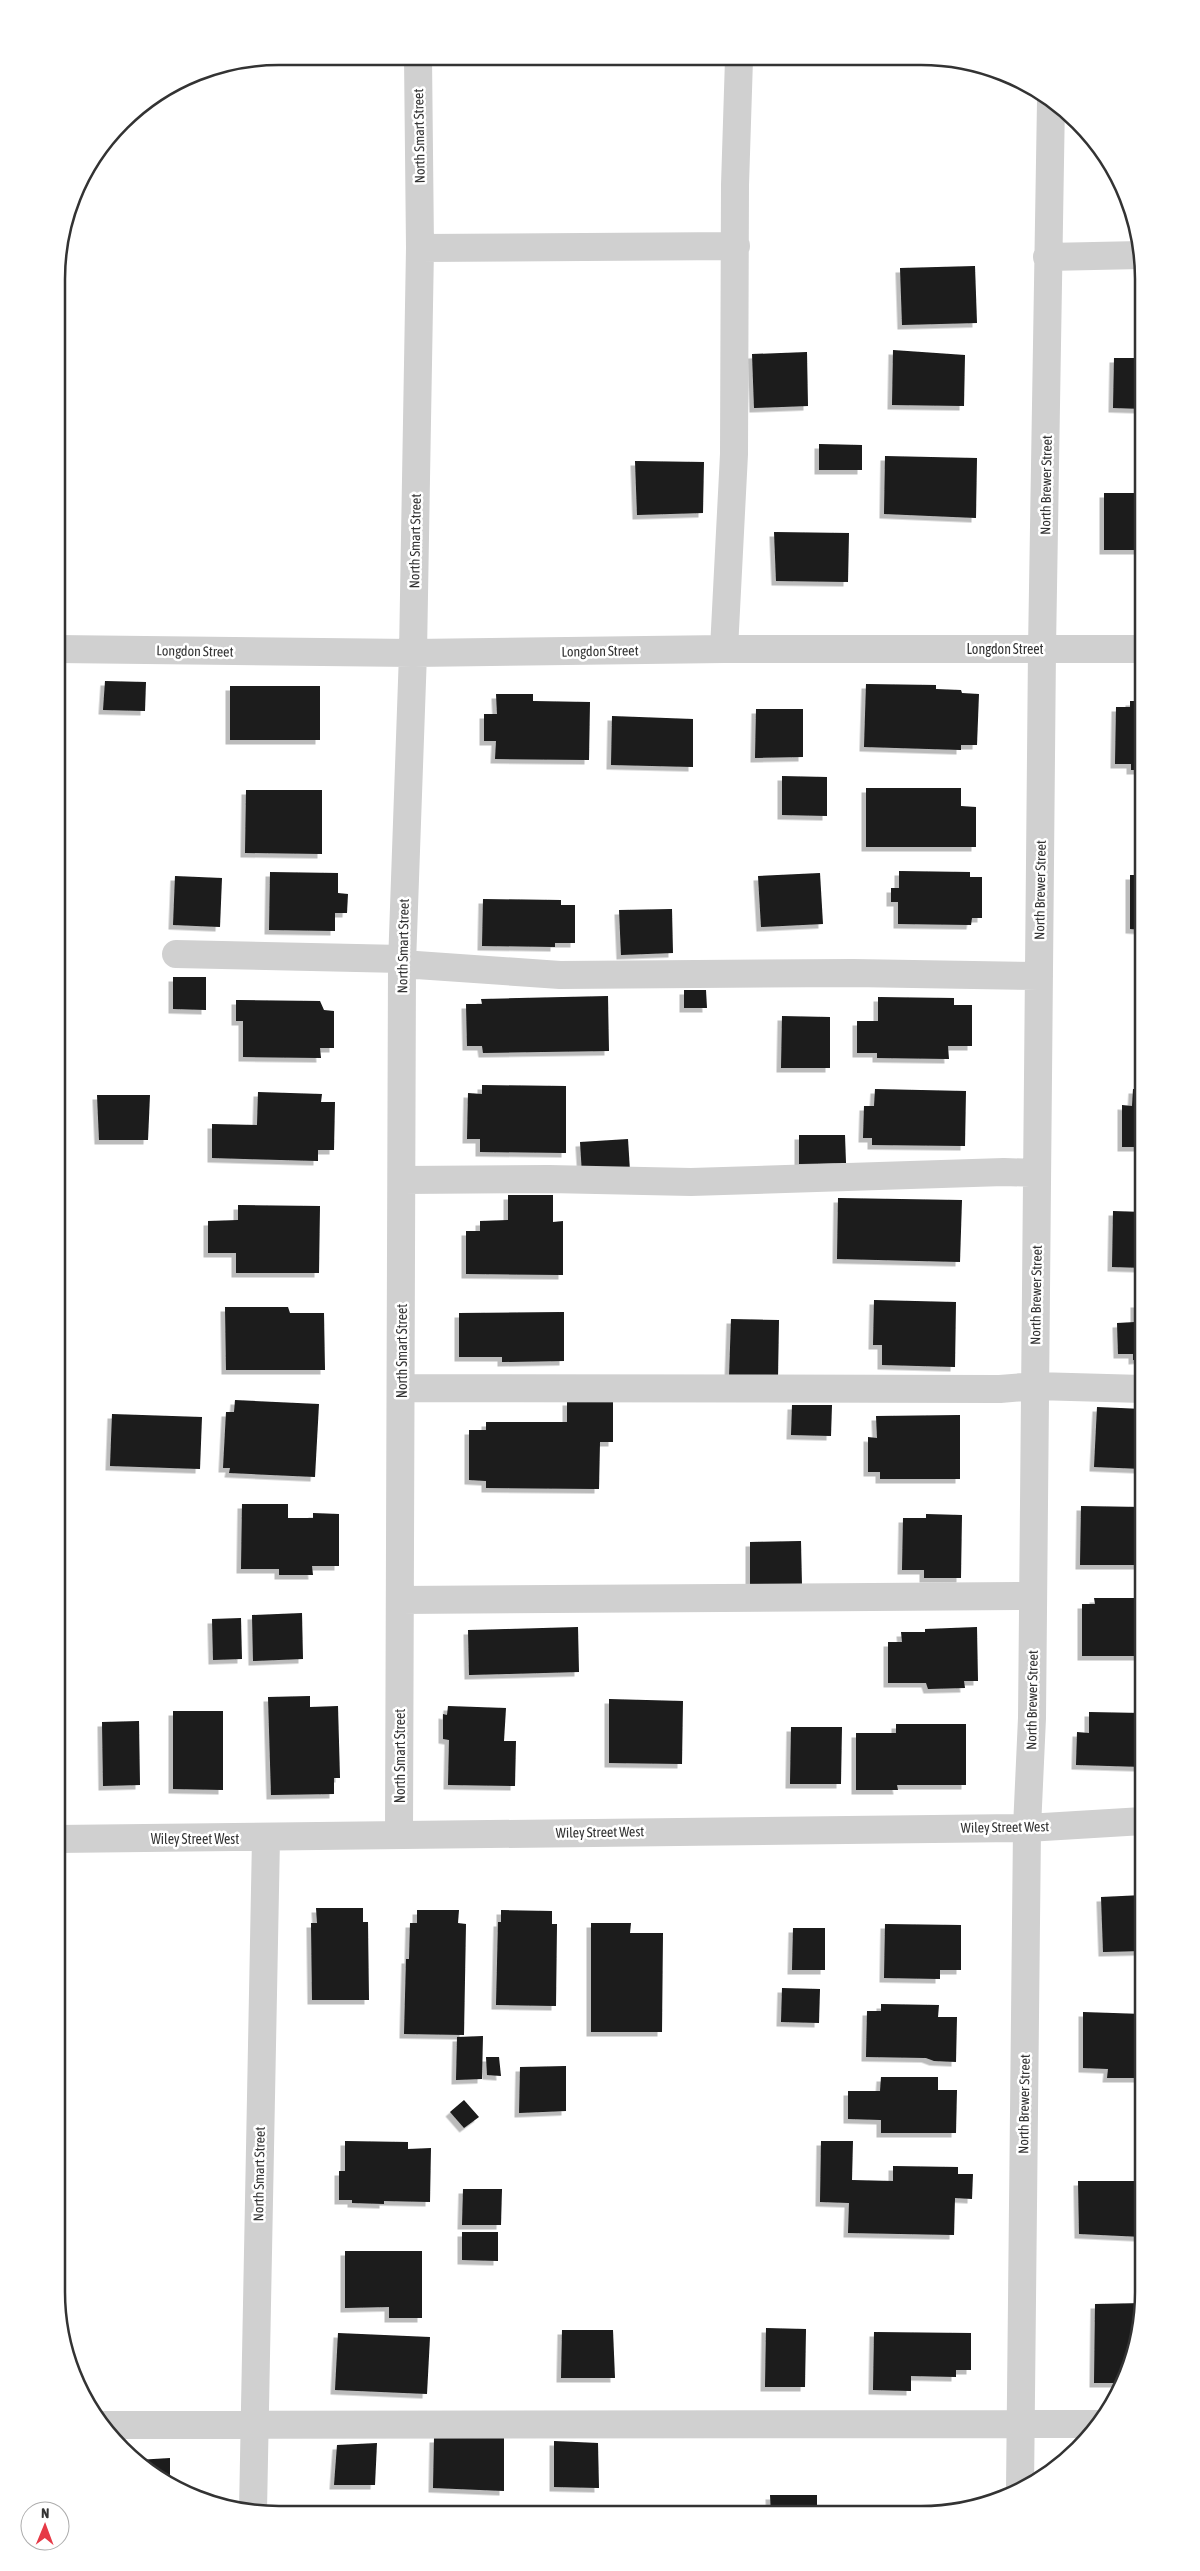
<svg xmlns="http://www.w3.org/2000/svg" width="1200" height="2571" font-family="'Asap Condensed',sans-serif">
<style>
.building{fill:#1a1a1a;filter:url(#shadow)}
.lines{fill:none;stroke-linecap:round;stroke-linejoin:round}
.minor{stroke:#d0d0d0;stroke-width:28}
.labels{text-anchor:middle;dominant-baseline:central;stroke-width:5;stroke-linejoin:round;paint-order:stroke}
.street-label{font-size:14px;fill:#333;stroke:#fff}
.rim{fill:none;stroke:#333;stroke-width:2.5}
</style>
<defs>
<filter id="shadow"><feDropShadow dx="-4.5" dy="4.5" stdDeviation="0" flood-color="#0004"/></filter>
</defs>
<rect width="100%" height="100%" fill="#fff"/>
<path class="building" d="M975 266 977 323 902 325 900 268Z
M893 350 965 355 964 406 892 405Z
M807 352 808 406 754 408 752 354Z
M1114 358H1144V409L1113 408Z
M819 444 862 445V470H819Z
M885 456 977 458 976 518 884 514Z
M635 461 704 462 703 513 637 515Z
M1104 493H1144V550H1104Z
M774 532 849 533 848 582 776 581Z
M105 681 146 682 145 711 103 710Z
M866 684 936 685V689L961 690 962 693 979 694 977 745H961V750L864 747Z
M230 686H320V740H230Z
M496 694H533V701L590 702 589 760 495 759 496 741H484V714H497Z
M1130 701H1144V770H1131V764H1115L1116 707H1130Z
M756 709H803V757L755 758Z
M612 716 693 719V767L611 765Z
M782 776 827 777V816L782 815Z
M866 788H961V806L976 807V847H866Z
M246 790H322V854L245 853Z
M899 871 970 872V877H982V918H972L971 925 898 924V902H891V888H899Z
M270 872 338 873V893L348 894 347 913H335V931L269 930Z
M820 873 823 924 761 927 758 876Z
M1130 875H1144V930L1130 929Z
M175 876 222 878 220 927 173 925Z
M483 899 561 900V905H575V943H555V947L482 946Z
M672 909 673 953 621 955 619 910Z
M173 977H206V1010L173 1009Z
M684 990H706L707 1008H684Z
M608 996 609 1051 483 1053 482 1046H467L466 1004H482L481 999Z
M878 997 954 998V1005H972V1046H948L949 1059 877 1058V1053H857V1021H878Z
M236 1000 320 1001 324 1010 334 1011V1048H320L321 1058 243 1057V1021H236Z
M782 1016 830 1017V1068H781Z
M482 1085 566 1086V1153L480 1152V1139H467L468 1093 482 1094Z
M875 1089 966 1091 965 1146 872 1145V1138H863L864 1106H874Z
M1133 1089H1144V1147H1122V1105L1132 1106Z
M258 1092 322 1094 321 1102H335L334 1150H318V1161L212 1158V1124L257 1125Z
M97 1095H150L148 1140H99Z
M799 1135H845L846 1163 799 1164Z
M628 1139 630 1171 582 1174 580 1142Z
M508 1195H553V1222L563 1221V1275L466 1274V1231H480V1221L508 1220Z
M838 1198 962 1200 960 1262 837 1259Z
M238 1205 320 1206 319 1273H236V1253H208V1221L238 1220Z
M1113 1211 1144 1212V1268L1112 1267Z
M874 1300 956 1302 955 1367 882 1365V1345H873Z
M1135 1303H1143V1359L1133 1360V1354H1118L1117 1323 1135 1322Z
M225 1307H288L290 1313H324L325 1370H226Z
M564 1312V1361L502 1362V1357H459V1313Z
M731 1319 779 1320 778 1378 729 1377Z
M235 1400 319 1404 315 1477 229 1473 230 1468H223L226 1412H234Z
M567 1401 613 1402V1442H600L599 1489 486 1488V1481L469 1480V1430H486V1422H567Z
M792 1405H832L831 1436 791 1435Z
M1097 1407 1143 1409V1469L1094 1467Z
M112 1414 202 1417 200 1469 110 1466Z
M960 1415V1479H880V1472H868V1437L877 1438 876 1416Z
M242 1504H288V1518H313V1513L339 1514V1566H312L313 1575H279V1569H241Z
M1081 1506 1143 1507V1565H1080Z
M926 1514 962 1515 961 1578H924V1570H902L903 1518H926Z
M801 1541 802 1586 750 1587V1542Z
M1094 1598H1143V1656H1082V1604H1095Z
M302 1613 303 1659 253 1661 252 1615Z
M241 1618 242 1659 213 1660 212 1619Z
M578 1627 579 1672 469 1675 468 1630Z
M977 1627 978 1681H964L965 1688 928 1689 926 1683H888V1642H902L901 1632H925V1629Z
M310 1696V1707L338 1706 340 1778H334V1794L271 1795 268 1697Z
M609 1699 683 1701 682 1764 609 1763Z
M448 1706 506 1708 504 1741H516L515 1786 448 1785 449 1740 443 1739V1714L447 1715Z
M173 1711H223V1790L173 1789Z
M1089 1712 1143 1713V1767L1076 1765 1077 1732 1089 1733Z
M139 1721 140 1785 103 1786 102 1722Z
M896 1724H966V1785H897L898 1790H856V1733H896Z
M791 1727H842L841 1784H790Z
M1143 1895V1951L1103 1952 1101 1897Z
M316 1908H363V1922H368L369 2000H312L311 1923H317Z
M56 1910H62L61 1991H56Z
M417 1910H459L458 1923 466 1924 464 2035 404 2034 406 1959H409L410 1923H417Z
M501 1910 552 1911V1924H557L556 2006 496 2005 498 1922H501Z
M591 1923H631L630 1933H663L662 2032H591Z
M885 1924 961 1925V1970H940V1979L884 1978Z
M793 1928H825V1970H792Z
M782 1988 820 1989 819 2023 781 2022Z
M881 2004 939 2005 938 2017H957L956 2062 934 2061 926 2058 866 2057 867 2011H881Z
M1083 2012 1143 2014V2078H1107L1108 2069 1083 2068Z
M483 2036 482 2079 456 2080 457 2037Z
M486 2057H499L501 2076 487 2075Z
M566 2066V2111L519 2113 520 2067Z
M881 2077H938V2090H957L956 2133H881V2120L848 2119V2091H880Z
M464 2100 479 2117 464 2128 450 2112Z
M345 2141 408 2142V2149L431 2148 430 2202 384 2201V2204L352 2203V2200H339V2171H345Z
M821 2141H853L852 2180 893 2181V2166L958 2167V2174H973L972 2199 955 2198 954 2235 848 2233 849 2203 820 2202Z
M1078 2181H1143V2237L1079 2234Z
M463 2189H502L501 2225H462Z
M462 2232H498V2261L462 2260Z
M345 2251H422V2318H389V2307L345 2308Z
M1143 2303 1127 2378 1123 2383H1094L1095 2304Z
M766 2328 806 2329 805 2387H765Z
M562 2330H613L615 2378H561Z
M874 2332 971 2333V2370H956V2377L911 2376V2391L873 2390Z
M338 2333 430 2337 427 2394 335 2390Z
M434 2438H504V2491L433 2488Z
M554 2441 598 2443 599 2488 554 2487Z
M377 2443 375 2485H334L337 2445Z
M170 2458V2485L137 2462V2460Z
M770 2495H817V2514H771Z"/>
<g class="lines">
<path class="minor" d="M420 248 736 246
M1047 257 1141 255
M57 649 413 653 724 649H1144
M724 649 734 454 735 185 739 59
M176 954 402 959
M402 964 560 975 853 973 1039 976
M403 1180 549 1179 691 1182 1004 1172 1037 1173
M401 1388 1000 1389 1035 1386 1143 1389
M401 1600 1033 1596
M399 1834 402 964 413 653 420 248 418 57
M56 1839 1027 1828 1143 1821
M102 2425 1098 2424
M1020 2489 1027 1828 1032 1718 1042 649 1051 101
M253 2511 266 1838"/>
</g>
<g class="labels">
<g class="street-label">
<text transform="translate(419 136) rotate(-91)">North Smart Street</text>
<text transform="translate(1046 485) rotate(-89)">North Brewer Street</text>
<text transform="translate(415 541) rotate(-89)">North Smart Street</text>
<text x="1005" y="649">Longdon Street</text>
<text transform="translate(195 651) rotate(1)">Longdon Street</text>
<text transform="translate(600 651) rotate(-1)">Longdon Street</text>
<text transform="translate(1040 890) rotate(-89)">North Brewer Street</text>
<text transform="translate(403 946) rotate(-89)">North Smart Street</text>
<text transform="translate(1036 1295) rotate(-89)">North Brewer Street</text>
<text transform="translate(402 1351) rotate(-90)">North Smart Street</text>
<text transform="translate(1032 1700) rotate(-89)">North Brewer Street</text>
<text transform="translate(400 1756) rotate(-90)">North Smart Street</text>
<text transform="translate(1005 1827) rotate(-1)">Wiley Street West</text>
<text transform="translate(600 1832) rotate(-1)">Wiley Street West</text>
<text x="195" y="1839">Wiley Street West</text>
<text transform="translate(1024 2104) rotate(-89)">North Brewer Street</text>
<text transform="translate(259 2174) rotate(-89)">North Smart Street</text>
</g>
</g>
<path d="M0 0H1200V2571H0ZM279 65H921A214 214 0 0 1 1135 279V2292A214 214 0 0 1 921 2506H279A214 214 0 0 1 65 2292V279A214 214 0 0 1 279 65Z" fill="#fff" fill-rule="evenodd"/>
<path class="rim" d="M279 65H921A214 214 0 0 1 1135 279V2292A214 214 0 0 1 921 2506H279A214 214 0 0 1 65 2292V279A214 214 0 0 1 279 65Z"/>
<g transform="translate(45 2526) rotate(1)"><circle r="24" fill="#ffffff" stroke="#adadad"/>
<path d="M0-4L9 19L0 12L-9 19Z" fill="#e63946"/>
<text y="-8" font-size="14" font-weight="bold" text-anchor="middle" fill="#333333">N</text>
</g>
</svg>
